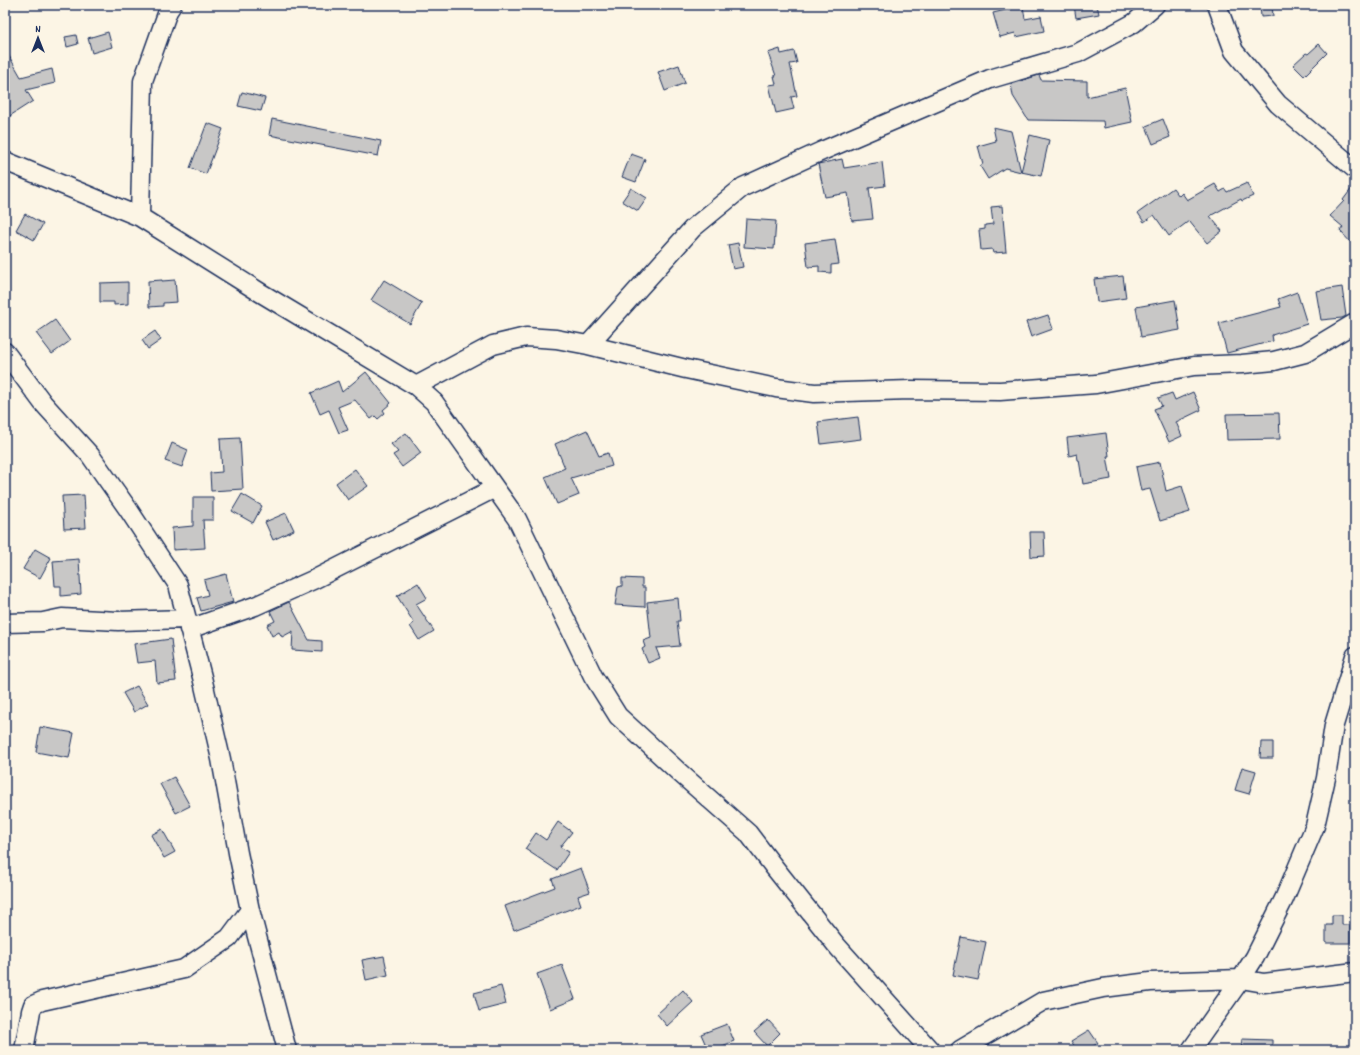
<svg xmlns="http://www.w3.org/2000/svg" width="1360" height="1055" font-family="Dekko,sans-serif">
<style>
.building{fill:#c8c7c6;stroke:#1b2f5e}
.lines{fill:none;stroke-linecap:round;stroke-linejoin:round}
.minor-casing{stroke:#1b2f5e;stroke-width:21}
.minor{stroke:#fcf5e5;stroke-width:18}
</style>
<rect width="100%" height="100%" fill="#fcf5e5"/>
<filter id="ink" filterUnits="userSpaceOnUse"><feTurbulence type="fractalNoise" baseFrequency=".025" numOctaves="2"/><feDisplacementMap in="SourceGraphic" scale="8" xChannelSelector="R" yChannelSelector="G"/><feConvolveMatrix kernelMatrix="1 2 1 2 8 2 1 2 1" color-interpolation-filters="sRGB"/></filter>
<g filter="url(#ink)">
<path class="building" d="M1074 5H1097L1099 14 1076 18Z
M1260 5H1272L1273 16 1261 17Z
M1023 6 1025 19 1041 16 1044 31 1016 37 1015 33 1000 37 993 13Z
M108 32 112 47 92 53 88 38Z
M76 35 78 44 67 47 65 37Z
M1319 44 1327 53 1304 76 1293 65 1306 53 1308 54Z
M5 49 21 77 52 69 55 83 26 90 33 101 5 119Z
M780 49 781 54 794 51 797 63 790 64 797 96 791 97 794 109 776 113 769 85 776 84 774 76H776L768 53Z
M679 65 685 83 665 91 658 72Z
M1039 75 1041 80 1087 81V97L1125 88 1132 122 1104 128 1103 121 1028 120 1013 96 1011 84Z
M242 92 265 98 261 111 238 106Z
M272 119 381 141 378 156 269 135Z
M1163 119 1170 137 1153 144 1146 126Z
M207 123 223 129 206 174 190 168Z
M993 127 1011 131 1021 172 1005 168 988 179 980 166 983 164 978 146 996 141Z
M1030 135 1049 140 1041 176 1021 172Z
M631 154 645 159 636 182 622 177Z
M842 159 844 168 882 162 885 186 869 188 873 219 852 221 848 193 825 197 818 164Z
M1247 183 1253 196 1242 201 1241 199 1210 216 1222 231 1207 243 1189 221 1169 236 1154 215 1144 222 1138 213 1173 188 1179 196 1182 193 1187 200 1215 184 1220 192 1225 189 1227 192Z
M1355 184V247L1340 231 1343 227 1330 216 1344 201 1343 200Z
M631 188 647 198 638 211 622 201Z
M1002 206 1006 252 993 253 992 249 981 250 979 230 985 229V225L993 224 991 207Z
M25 214 43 224 34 240 16 230Z
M746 219 776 221 774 249 744 247Z
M835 239 839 264 831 265V273L819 272V266L808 267 805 243Z
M738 243 743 267 733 269 728 245Z
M1123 276 1126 298 1097 302 1094 279Z
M162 280V281L175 280 177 302 163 303V306L149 307 148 281Z
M384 280 422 303 410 324 371 300Z
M128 282V304L114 305V302H100V283Z
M1342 287 1346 316 1342 318 1321 320 1316 291Z
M1297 292 1307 324 1272 335 1273 341 1227 353 1219 323 1281 307 1278 299Z
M1175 300 1180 330 1141 337 1136 307Z
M1048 315 1053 329 1031 337 1026 322Z
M55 320 70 341 52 354 36 333Z
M155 331 161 340 148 349 142 340Z
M366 372 391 403 383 410 385 413 378 419 375 416 371 419 355 400 338 407 348 430 339 433 329 410 320 414 311 393 338 381 342 392Z
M1193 392 1201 410 1176 422 1182 436 1169 442 1154 409 1162 406 1158 398 1172 393 1175 400Z
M1279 413 1280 439 1227 440 1226 414Z
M858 417 861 439 821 444 818 422Z
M587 430 599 456 608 453 612 466 571 478 579 495 557 504 545 477 565 468 555 444Z
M406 433 421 453 402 467 393 455 398 452 391 444Z
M1106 433 1109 456H1107L1111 479 1083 484 1079 460H1078L1077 454 1069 456 1067 438Z
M240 438 243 489 211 491 210 473 222 472 220 439Z
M172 443 188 450 182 467 165 461Z
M1160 462 1166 491 1182 486 1190 512 1160 521 1150 489 1141 491 1136 467Z
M355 469 368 486 348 500 336 483Z
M242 494 262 506 253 523 232 511Z
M84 495 86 528 64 529 62 496Z
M193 497H213V520H203L205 548 173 550 172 528 193 526Z
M286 513 294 530 273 540 265 522Z
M1030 532H1044L1045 556 1031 557Z
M35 549 51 558 40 578 23 569Z
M79 559 81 594 61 596V586H55L53 561Z
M226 574 233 602 201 611 197 598 208 595 204 580Z
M622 578 642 579V587H645V607L615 605 618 587 622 586Z
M418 583 427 598 416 604 434 631 419 640 410 626 414 623 397 596Z
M678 598 680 621H677L680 646 656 648 660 658 648 663 642 649 645 647 643 641 651 638 647 602Z
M289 602 309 640 322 641V652L292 650 293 631 282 637 279 632 272 636 267 625 275 621 270 611Z
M171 639 176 681 157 683 155 661 137 663 134 644Z
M137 686 148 704 134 712 123 693Z
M40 727 74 733 69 758 36 752Z
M1261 742H1273V758H1260Z
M1242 767 1256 771 1249 794 1235 790Z
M174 777 190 806 176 813 160 784Z
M558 822 572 832 560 847 569 852 557 870 525 849 536 833 546 840Z
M162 829 175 852 164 858 151 835Z
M581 868 590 892 578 896 581 905 514 930 505 906 555 887 552 879Z
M1332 915H1342V925H1350V943H1326V925H1332Z
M961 937 986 942 978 980 953 975Z
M384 956 388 975 366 980 362 960Z
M562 965 575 999 550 1009 537 974Z
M501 986 506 1004 479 1011 474 993Z
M683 990 693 1002 667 1026 657 1014Z
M768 1020 780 1033 767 1046 754 1032Z
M727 1024 734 1041 713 1050H708L701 1034Z
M1089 1030 1098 1043 1087 1050H1077L1071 1041Z
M1242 1039 1272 1040V1050H1241Z"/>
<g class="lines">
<g class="minor-casing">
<path id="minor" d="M1217 5 1234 51 1278 104 1355 169
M5 161 140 217 261 293 416 386 434 402 517 519 593 676 618 716 680 773 748 833 774 867 837 946 930 1050
M140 217 143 81 168 11 172 5
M588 345 693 228 743 187 822 151 990 79 1078 53 1134 23 1155 5
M5 352 43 403 90 455 128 509 178 585 202 677 221 759 238 853 250 910 287 1050
M416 386 493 345 526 337 556 339 588 345 686 369 776 388 814 393 910 390 1000 391 1096 384 1194 366 1242 364 1274 361 1305 353 1355 323
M5 623 43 622 62 618 118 621 187 619
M189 629 255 606 315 579 495 488
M24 1050 31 1011 33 1005 42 1001 184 969 229 938 250 910
M960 1050 1043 1001 1103 988 1150 982 1241 979 1264 983 1355 972
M1191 1050 1241 979 1255 957 1284 899 1315 826 1326 778 1334 725 1355 656"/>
</g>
<use href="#minor" class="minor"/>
</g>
</g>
<rect width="1360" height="1055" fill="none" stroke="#fcf5e5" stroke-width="20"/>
<rect x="10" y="10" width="1340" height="1035" fill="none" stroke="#1b2f5e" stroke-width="1.5" filter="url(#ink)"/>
<g transform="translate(38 38)" stroke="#fcf5e5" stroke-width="3" paint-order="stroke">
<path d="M0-3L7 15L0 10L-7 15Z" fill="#1b2f5e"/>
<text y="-6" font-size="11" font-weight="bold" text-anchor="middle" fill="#1b2f5e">N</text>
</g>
</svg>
